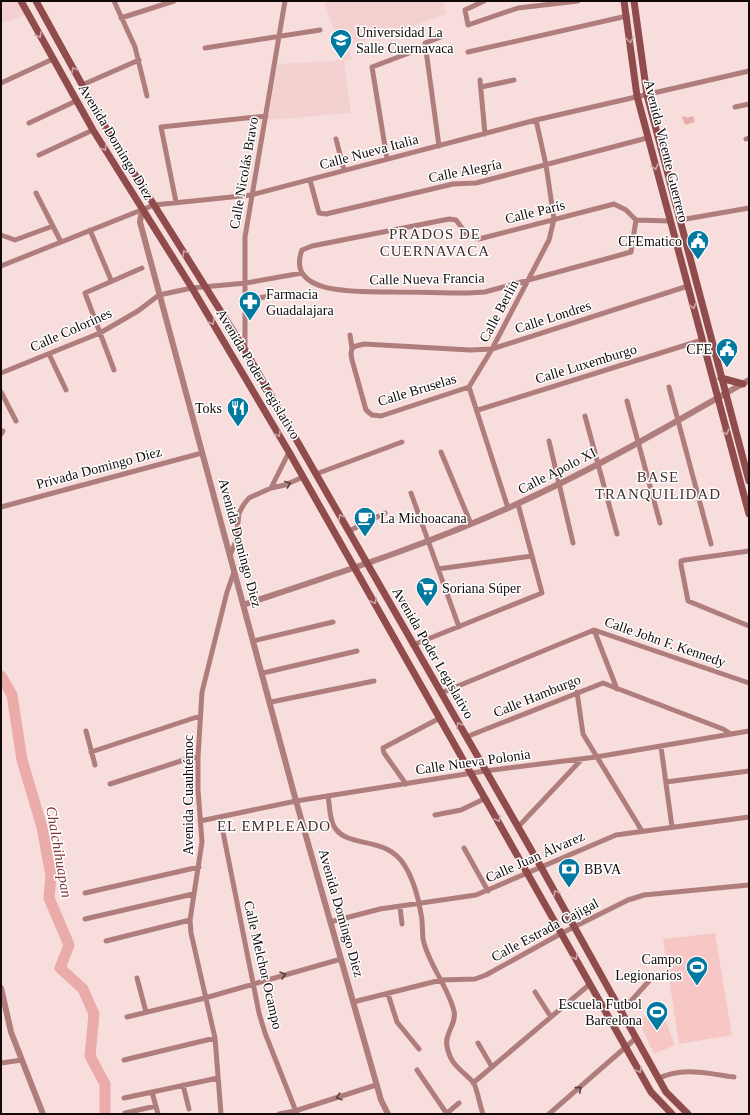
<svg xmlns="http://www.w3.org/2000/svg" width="750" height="1115" font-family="Georgia,serif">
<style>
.built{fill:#f3d1d0}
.green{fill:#f6c7c5}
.water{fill:#ebaba9}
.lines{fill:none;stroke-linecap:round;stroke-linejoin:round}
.river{stroke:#ebaba9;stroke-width:11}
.minor{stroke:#af7e7c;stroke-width:5}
.tertiary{stroke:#af7e7c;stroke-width:6}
.secondary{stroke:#904b4c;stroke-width:7}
.oneway{stroke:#c8a5a6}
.oneway2{stroke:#583e3d}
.labels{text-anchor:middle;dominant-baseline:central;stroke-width:3;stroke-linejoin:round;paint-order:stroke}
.poi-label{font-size:14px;fill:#110a09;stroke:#fff;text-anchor:start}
.street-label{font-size:14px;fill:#110a09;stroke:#fff}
.neighbourhood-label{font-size:15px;letter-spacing:1px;fill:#422f2f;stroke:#fff}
.water-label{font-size:15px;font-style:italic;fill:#803436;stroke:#fff}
</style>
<rect width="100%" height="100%" fill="#f7dedd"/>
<path class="built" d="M1 1H18L26 15 1 23Z
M324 1H443L446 14 413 26 348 45 352 60 344 61 351 113 268 120 277 64 331 61 343 58Z"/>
<path class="green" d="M715 933 732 1035 679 1044 663 939Z
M661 1009 675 1045 654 1054 638 1020Z"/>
<path class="water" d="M686 116V118L693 116 695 122 685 125 682 117Z"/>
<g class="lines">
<path class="river" d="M1 676 12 695 22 760 42 827 51 876 49 898 69 945 60 968 83 989 94 1014 90 1056 105 1084V1114"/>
<path class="minor" d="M114 1 135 47 147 96
M484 1 465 10 468 25 518 8 578 1
M121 18 174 1
M205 48 320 30
M468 52 627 16
M480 80 485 134
M1 83 53 59
M82 85 139 60
M481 87 514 80
M735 107 749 104
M29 123 76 101
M336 139 344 170
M746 139 749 138
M439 146 425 43 441 37
M39 155 93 130
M387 159 372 67 425 47
M310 180 319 213 326 214 453 184 476 183 647 138
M36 193 61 242
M176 202 161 127 266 116
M614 204 626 210 636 220 631 252 485 292 468 293C443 293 418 292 393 292 367 291 284 298 302 250L312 246 449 219 456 220 468 236 479 239Z
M636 220 670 221
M680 220 749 208
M90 230 111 280
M1 235 15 240 53 226
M1 266 154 205 251 195 536 120 749 71
M245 301 274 295
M350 335 352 348
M352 348 356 346 364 344 470 350 492 349 688 286
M352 348 351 354 352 360 366 410 372 415 381 416 469 387
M245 350V237L285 1
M49 354 66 390
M114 370 85 293 142 268
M1 373 100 333 138 311 159 295 192 288 246 283 302 273
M469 387 492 349 549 240 554 219 546 165 536 120
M469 387 508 508
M669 387 711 544
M1 392 16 421
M627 401 660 523
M478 410 702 340
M585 416 617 534
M1 434 3 431
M549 441 573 543
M441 452 471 524
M316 474 402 442
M271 488 289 452
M411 493 459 627
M1 507 202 453
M349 531 385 513
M749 551 685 560 681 561V565L688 601 749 626
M230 555 236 541 239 513 244 504 249 498 271 488 285 485 303 477
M438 569 532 556
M594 630 617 689
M253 641 333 622
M413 645 542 593 518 504
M263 673 357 651
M577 692 583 734 642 831
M441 693 594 630 749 683
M271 702 374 681
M86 731 95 765
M466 737 603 683 723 729 731 734
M661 747 672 827
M91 752 200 716
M666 782 749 771
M110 784 190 758 198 757
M406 784 384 753 383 748 440 718
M328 796C330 806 329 820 335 828 349 849 387 835 405 866 413 879 419 899 421 914 423 922 422 931 423 939 428 964 448 986 454 1011 457 1023 444 1035 447 1046 450 1065 462 1070 473 1082 477 1087 480 1107 483 1114
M435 815 461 810 486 798
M220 817 259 1013 265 1033 297 1114
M200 821 296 801 485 771 596 757 749 731
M518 827 582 759
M464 848 488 891
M85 893 199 867
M400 907 402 924
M85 919 193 894
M330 922 380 909 476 895 616 835 749 817
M106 941 190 920
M137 978 146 1012
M535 992 551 1017
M388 994 397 1022 419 1049
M353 1002 441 980 475 979 486 975 562 933 628 900 644 895 749 885
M621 1012 649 981
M127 1017 205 998 341 959
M478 1043 492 1067
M124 1060 215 1038
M1 1063 22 1060
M417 1070 447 1114
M658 1079C681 1066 710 1074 734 1077
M473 1083 590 984
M183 1085 189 1109
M152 1092 158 1114
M124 1098 218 1078
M125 1113 156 1106
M221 1114 215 1038 191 933 190 920 202 842 198 790V757L202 692 227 592 234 572
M279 1114 295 1111 376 1085
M446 1114 459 1103
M549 1114 635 1039"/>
<path class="tertiary" d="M142 209 140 222 296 801 381 1100 388 1114
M243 605C336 574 430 544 519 503 598 467 674 423 749 380
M1 988 11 1032 43 1114"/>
<path class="secondary" d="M21 1 93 130 192 288 289 452 651 1092 672 1114
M36 1 107 130 245 350 541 867 666 1092 688 1114
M624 1 637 96 749 514
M634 1 647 95 749 481
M721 378 743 384"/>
</g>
<defs><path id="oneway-chevron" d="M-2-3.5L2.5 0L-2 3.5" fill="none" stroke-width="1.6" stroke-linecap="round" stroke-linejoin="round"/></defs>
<g class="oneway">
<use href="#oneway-chevron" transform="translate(39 35) rotate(61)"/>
<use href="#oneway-chevron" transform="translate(630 40) rotate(83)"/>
<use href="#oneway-chevron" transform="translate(74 70) rotate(-119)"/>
<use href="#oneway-chevron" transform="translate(104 148) rotate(58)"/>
<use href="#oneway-chevron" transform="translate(655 167) rotate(75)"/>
<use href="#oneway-chevron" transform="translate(185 253) rotate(-122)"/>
<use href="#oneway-chevron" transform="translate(693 306) rotate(75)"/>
<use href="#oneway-chevron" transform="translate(212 322) rotate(59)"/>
<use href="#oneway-chevron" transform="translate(726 432) rotate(74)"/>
<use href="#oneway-chevron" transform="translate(278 434) rotate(60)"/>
<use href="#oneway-chevron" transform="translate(341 517) rotate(-120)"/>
<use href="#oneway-chevron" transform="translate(374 601) rotate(61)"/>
<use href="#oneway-chevron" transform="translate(459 725) rotate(-119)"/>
<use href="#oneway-chevron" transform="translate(498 819) rotate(60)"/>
<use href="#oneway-chevron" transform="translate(556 893) rotate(-119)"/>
<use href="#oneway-chevron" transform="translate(575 957) rotate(61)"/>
<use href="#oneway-chevron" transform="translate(639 1070) rotate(60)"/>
</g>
<g class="oneway2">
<use href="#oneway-chevron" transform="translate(288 484) rotate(-20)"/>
<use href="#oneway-chevron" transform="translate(283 975) rotate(-16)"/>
<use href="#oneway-chevron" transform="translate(579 1089) rotate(-40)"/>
<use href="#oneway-chevron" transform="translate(339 1097) rotate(162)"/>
</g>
<defs>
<g id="university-pin" transform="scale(1.15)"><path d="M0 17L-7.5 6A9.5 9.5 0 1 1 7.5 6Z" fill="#0179a1" stroke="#fff"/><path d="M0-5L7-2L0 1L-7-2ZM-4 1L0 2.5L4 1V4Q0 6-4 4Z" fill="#fff"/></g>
<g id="civic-pin" transform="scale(1.15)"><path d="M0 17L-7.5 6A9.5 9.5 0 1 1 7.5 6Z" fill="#0179a1" stroke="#fff"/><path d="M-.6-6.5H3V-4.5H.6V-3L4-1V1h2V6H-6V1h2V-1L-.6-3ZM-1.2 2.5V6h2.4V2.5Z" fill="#fff"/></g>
<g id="pharmacy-pin" transform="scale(1.15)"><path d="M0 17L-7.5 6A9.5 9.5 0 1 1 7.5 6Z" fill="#0179a1" stroke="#fff"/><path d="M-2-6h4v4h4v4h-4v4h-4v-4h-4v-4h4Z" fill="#fff"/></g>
<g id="restaurant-pin" transform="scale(1.15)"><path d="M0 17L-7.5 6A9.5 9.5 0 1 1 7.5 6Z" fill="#0179a1" stroke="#fff"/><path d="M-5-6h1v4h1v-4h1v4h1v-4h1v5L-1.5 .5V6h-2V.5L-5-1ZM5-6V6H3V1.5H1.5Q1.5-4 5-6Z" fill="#fff"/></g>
<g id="cafe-pin" transform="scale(1.15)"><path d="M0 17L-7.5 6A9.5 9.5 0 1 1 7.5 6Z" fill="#0179a1" stroke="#fff"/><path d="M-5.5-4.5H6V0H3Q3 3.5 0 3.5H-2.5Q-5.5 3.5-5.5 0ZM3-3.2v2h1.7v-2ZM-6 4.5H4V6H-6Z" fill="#fff"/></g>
<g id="supermarket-pin" transform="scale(1.15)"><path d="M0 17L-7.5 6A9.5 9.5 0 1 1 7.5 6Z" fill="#0179a1" stroke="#fff"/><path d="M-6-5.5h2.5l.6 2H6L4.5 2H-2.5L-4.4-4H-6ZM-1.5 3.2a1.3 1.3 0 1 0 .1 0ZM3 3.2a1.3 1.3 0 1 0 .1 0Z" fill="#fff"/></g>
<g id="bank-pin" transform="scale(1.15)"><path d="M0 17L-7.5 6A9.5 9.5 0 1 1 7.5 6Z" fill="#0179a1" stroke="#fff"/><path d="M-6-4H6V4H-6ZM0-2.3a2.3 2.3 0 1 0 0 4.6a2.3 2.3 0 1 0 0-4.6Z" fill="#fff"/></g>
<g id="stadium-pin" transform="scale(1.15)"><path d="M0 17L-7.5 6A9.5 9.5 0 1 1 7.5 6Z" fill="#0179a1" stroke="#fff"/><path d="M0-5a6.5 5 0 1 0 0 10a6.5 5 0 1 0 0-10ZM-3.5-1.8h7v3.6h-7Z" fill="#fff"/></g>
</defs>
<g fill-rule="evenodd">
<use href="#university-pin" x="341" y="40"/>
<use href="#civic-pin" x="698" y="241"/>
<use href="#pharmacy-pin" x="250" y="302"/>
<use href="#civic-pin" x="727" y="349"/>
<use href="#restaurant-pin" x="238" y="408"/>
<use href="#cafe-pin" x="365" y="518"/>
<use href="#supermarket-pin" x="427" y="588"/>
<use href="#bank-pin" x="569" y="869"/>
<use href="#stadium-pin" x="697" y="967"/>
<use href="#stadium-pin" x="657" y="1012"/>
</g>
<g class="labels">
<g class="poi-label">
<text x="356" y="32">Universidad La<tspan x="356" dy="16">Salle Cuernavaca</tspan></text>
<text x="682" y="241" text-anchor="end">CFEmatico</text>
<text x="266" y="294">Farmacia<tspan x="266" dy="16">Guadalajara</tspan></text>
<text x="712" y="349" text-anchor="end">CFE</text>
<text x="222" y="408" text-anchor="end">Toks</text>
<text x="380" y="518">La Michoacana</text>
<text x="442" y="588">Soriana Súper</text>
<text x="584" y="869">BBVA</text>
<text x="682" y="959" text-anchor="end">Campo<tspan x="682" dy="16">Legionarios</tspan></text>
<text x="642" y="1004" text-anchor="end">Escuela Futbol<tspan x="642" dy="16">Barcelona</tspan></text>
</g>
<g class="street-label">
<text transform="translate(116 142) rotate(59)">Avenida Domingo Diez</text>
<text transform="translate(666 151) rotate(76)">Avenida Vicente Guerrero</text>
<text transform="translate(369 152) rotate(-15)">Calle Nueva Italia</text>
<text transform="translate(465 171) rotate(-11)">Calle Alegría</text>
<text transform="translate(244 173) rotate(-80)">Calle Nicolás Bravo</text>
<text transform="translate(535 212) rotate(-14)">Calle París</text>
<text transform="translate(427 279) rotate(-1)">Calle Nueva Francia</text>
<text transform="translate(499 311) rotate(-62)">Calle Berlín</text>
<text transform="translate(553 317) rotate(-18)">Calle Londres</text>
<text transform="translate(71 330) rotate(-24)">Calle Colorines</text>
<text transform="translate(586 364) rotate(-17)">Calle Luxemburgo</text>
<text transform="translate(258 374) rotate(59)">Avenida Poder Legislativo</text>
<text transform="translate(417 390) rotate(-17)">Calle Bruselas</text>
<text transform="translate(99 468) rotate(-15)">Privada Domingo Diez</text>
<text transform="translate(557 471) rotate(-27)">Calle Apolo XI</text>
<text transform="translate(240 543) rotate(75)">Avenida Domingo Diez</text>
<text transform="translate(665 642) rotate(19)">Calle John F. Kennedy</text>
<text transform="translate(433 653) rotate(60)">Avenida Poder Legislativo</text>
<text transform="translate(537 696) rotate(-22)">Calle Hamburgo</text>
<text transform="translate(473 762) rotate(-8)">Calle Nueva Polonia</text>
<text transform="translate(188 795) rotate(-90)">Avenida Cuauhtémoc</text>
<text transform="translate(535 857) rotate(-24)">Calle Juan Álvarez</text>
<text transform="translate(341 913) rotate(74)">Avenida Domingo Diez</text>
<text transform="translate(545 930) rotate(-28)">Calle Estrada Cajigal</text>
<text transform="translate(263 965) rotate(77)">Calle Melchor Ocampo</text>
</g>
<g class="neighbourhood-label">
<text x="435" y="234">PRADOS DE<tspan x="435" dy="17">CUERNAVACA</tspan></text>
<text x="658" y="477">BASE<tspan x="658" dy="17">TRANQUILIDAD</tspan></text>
<text x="274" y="826">EL EMPLEADO</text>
</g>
<g class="water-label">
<text transform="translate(59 852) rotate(80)">Chalchihuapan</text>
</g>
</g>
<rect width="750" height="1115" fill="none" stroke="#110a09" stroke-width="4"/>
</svg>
